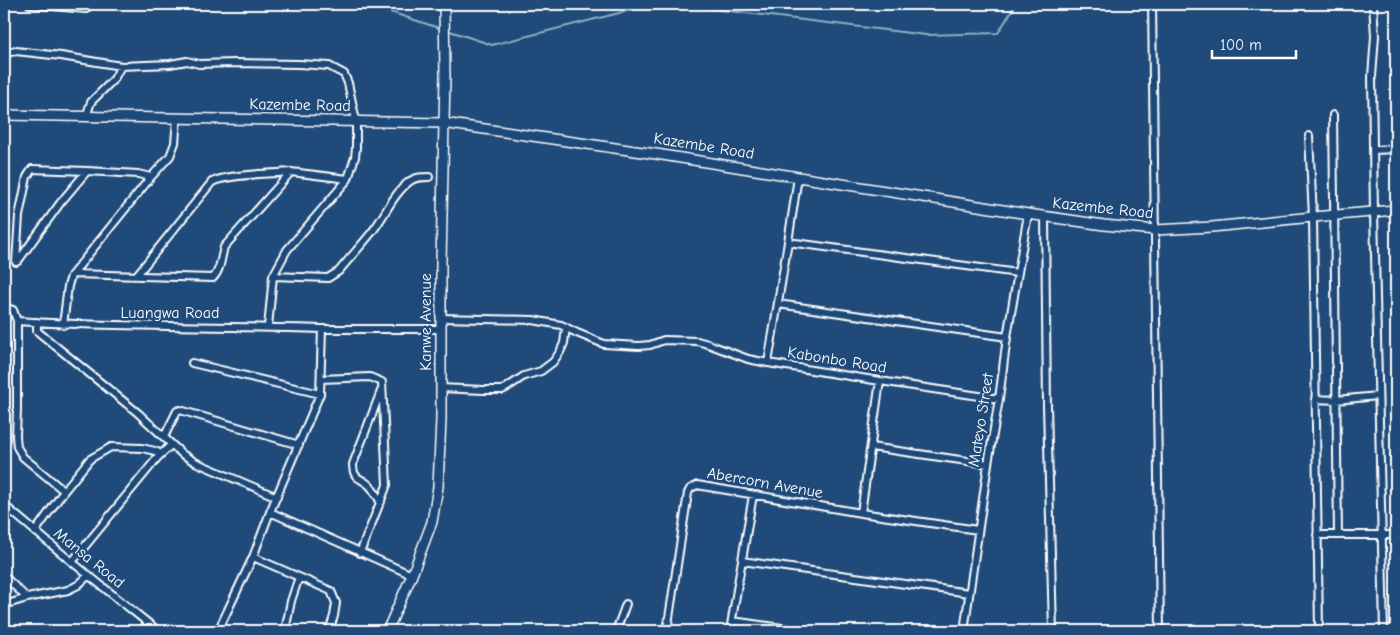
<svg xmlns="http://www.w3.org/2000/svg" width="1400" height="635" font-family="'Comic Neue',sans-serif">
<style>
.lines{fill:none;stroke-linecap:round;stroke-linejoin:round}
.stream{stroke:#8fb1c5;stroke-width:2}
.minor-casing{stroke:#fff;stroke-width:10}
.major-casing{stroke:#fff;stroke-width:12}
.minor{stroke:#1f4a7a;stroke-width:6}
.major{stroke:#1f4a7a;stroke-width:9}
.labels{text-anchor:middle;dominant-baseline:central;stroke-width:5;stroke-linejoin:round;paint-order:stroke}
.street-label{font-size:16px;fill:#fff;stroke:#1f4a7a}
</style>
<rect width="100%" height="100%" fill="#1f4a7a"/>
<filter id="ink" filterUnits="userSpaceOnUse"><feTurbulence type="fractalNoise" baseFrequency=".02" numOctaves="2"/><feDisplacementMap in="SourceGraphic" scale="10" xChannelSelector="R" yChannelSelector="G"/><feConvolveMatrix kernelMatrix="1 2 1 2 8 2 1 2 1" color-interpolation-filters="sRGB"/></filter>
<g filter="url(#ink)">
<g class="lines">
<path class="stream" d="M366 4 442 29
M673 4 926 35 998 33 1016 4
M447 30 492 45 655 4"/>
<g class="minor-casing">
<path id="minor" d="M29 4 86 9
M1152 4 1160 631
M1373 4 1375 36 1372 77 1374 212 1384 631
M4 53 16 51 61 56 121 66 170 64 187 61 199 64 235 63 299 64 329 66 344 74 348 83 356 121V148L355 157 348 179 291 172 224 247C221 257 221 270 213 278L73 274
M1333 115 1338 535
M86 117 91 102 114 79 121 66
M1309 136 1313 217 1319 631
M1374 150 1396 149
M798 177 788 242 768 363 880 381 999 399
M1045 217 1047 406 1053 631
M788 242 1018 273
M16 262 18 261 61 202 87 171 138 174 151 177
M16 262 19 216 27 177 32 169 87 171
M136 276 212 182C227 174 272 174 291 172
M273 276 328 278 339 271C351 256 364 243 375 228 386 213 394 193 410 181 416 177 422 177 429 177
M778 304 1007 337
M4 307 13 310 17 321V409L16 436 17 447 23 457 64 491 35 532
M442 318 533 320 561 325 577 333 604 344 639 346 650 345 664 340 697 341 708 344 748 359 768 363
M17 321C119 328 220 325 322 329
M37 322V331L138 413 182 454 195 462 277 497
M63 325 68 286 71 276 151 177 170 156 175 143 177 118
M268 327 273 276 287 250 348 179
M192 363 320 394
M321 379 370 377 382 382 387 485 360 553
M880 381 861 513 978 530
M441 388 483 390H502L506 388 524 376 541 371 553 362 560 352 564 343 566 327
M1315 399 1336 400 1378 396
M164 437 177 411 180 410 299 445
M871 447 988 464
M64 491 90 459 111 447 142 448 155 451 161 454
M381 502C377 497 374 490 369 485 360 477 353 480 353 464L381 391
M4 505 72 562 158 631
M270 512 412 575
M1317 535H1396
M253 557 331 591 336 603 334 616 329 631
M742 561 969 593
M72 562 158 457 171 445
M4 576 27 598
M4 605 27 598 68 590 78 585 89 575
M732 621 804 631
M218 631 253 557 270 512 320 394 322 329H442
M285 631 291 601 299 577
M616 631 626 604
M667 631 688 493 690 489 697 485 861 513
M730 631 753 495
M964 631 988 464 999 399 1007 337 1028 214"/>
</g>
<g class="major-casing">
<path id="major" d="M4 115 443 123 656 154 1028 214 1104 225 1155 230 1212 227 1313 217 1396 210
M387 631 412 575 432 522 438 487 441 419V263L445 76 444 4"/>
</g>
<use href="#minor" class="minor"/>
<use href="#major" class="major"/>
</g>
</g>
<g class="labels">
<g class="street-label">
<text transform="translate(300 105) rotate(1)">Kazembe Road</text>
<text transform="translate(704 146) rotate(9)">Kazembe Road</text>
<text transform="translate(1103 208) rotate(6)">Kazembe Road</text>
<text x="170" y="313">Luangwa Road</text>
<text transform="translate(426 322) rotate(-90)">Kanwe Avenue</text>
<text transform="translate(837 360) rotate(9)">Kabonbo Road</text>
<text transform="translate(981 420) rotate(-81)">Mateyo Street</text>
<text transform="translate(765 483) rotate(10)">Abercorn Avenue</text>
<text transform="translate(89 558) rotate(39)">Mansa Road</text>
</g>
</g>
<rect width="1400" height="635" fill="none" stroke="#1f4a7a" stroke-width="20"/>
<rect x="10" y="10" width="1380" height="615" fill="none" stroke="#fff" stroke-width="2" filter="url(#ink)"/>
<path d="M1212 50v8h84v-8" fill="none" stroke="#ffffff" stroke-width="2.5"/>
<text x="1220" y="50" font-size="15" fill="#ffffff" stroke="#1f4a7a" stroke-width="4" paint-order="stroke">100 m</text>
</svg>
